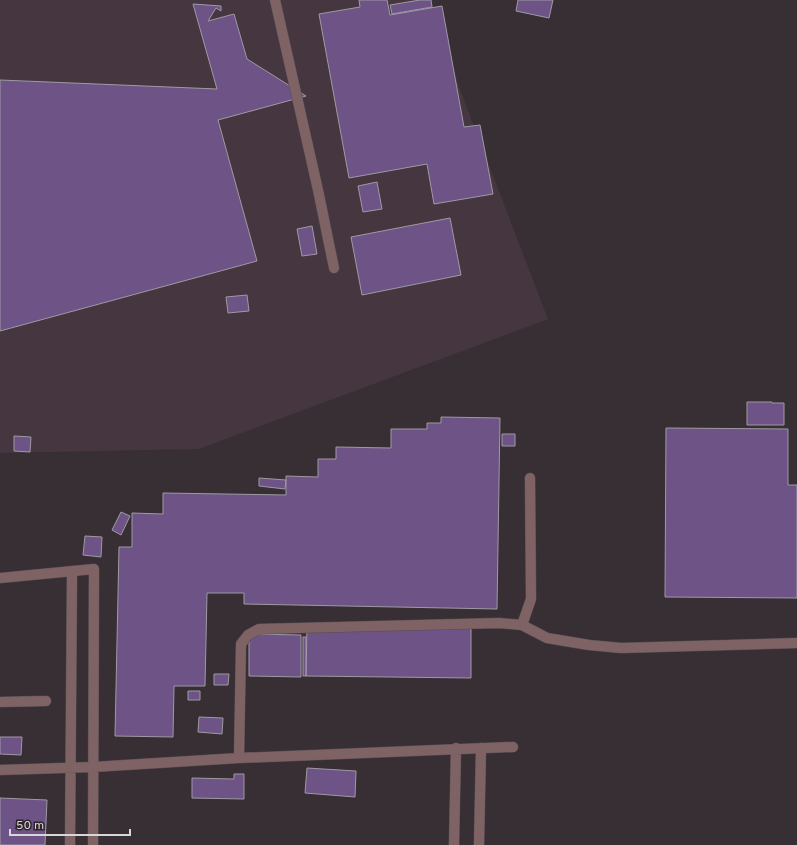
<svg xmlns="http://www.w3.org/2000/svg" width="797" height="845" font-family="Overpass,sans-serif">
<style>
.built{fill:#453640}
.building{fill:#6d5386;stroke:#9f9aa4}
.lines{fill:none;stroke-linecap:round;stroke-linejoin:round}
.minor-casing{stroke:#554d53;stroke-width:11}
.minor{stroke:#7f6264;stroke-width:10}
</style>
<rect width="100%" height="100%" fill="#382f35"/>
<path class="built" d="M0 0H431L461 92 548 319 199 449 0 453Z"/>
<path class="building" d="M359 0H387L390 15 442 6 464 127 480 125 493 194 434 204 427 164 349 178 319 14 360 7Z
M420 0H431L432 7 392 14 390 5Z
M518 0H553L549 18 516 11Z
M193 4 221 6V11L216 8 208 21 234 14 247 59 306 96 218 120 257 261 0 331V80L217 89Z
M377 182 382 209 363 212 358 186Z
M450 218 461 275 362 295 351 237Z
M312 226 317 254 302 256 297 229Z
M247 295 249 311 228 313 226 297Z
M747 402H772V403H784V425H747Z
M441 417 500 418 497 609 244 604V593H207L205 686H174L173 737 115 736 119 547H132V513L163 514V493L286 495V476L318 477V459H336V447L391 448V429H427V423H441Z
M666 428 788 429V485H797V598L665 597Z
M502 434H515V446H502Z
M14 436 31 437 30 452 14 451Z
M259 478 286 480 285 489 259 486Z
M121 512 130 516 121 535 112 530Z
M85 536 102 537 101 557 83 555Z
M307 625 471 628V678L306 676Z
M249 634 301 635V677L249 676Z
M303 637H306V676H303Z
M214 674H229L228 685H214Z
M188 691H200V700H188Z
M199 717 223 718 222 734 198 732Z
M0 737H22L21 755 0 754Z
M307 768 356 771 355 797 305 793Z
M234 774H244V799L192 798V778L234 779Z
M0 798 47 800 45 845H0Z"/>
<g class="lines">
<g class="minor-casing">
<path id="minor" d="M275 0 318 190 334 268
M0 578 94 569 93 845
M522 625 531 599 530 478
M0 702 46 701
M239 758 241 644 248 635 259 629 499 623 522 625 547 638 589 645 621 648 797 643
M0 770 93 767 239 758 513 747
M70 845 72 572
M454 845 456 748
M479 845 481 748"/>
</g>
<use href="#minor" class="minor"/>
</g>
<path d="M10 829v6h120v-6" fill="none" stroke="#dbd5d9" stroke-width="2"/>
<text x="16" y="829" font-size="12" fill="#dbd5d9" stroke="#2e252b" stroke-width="3" paint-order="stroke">50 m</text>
</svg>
